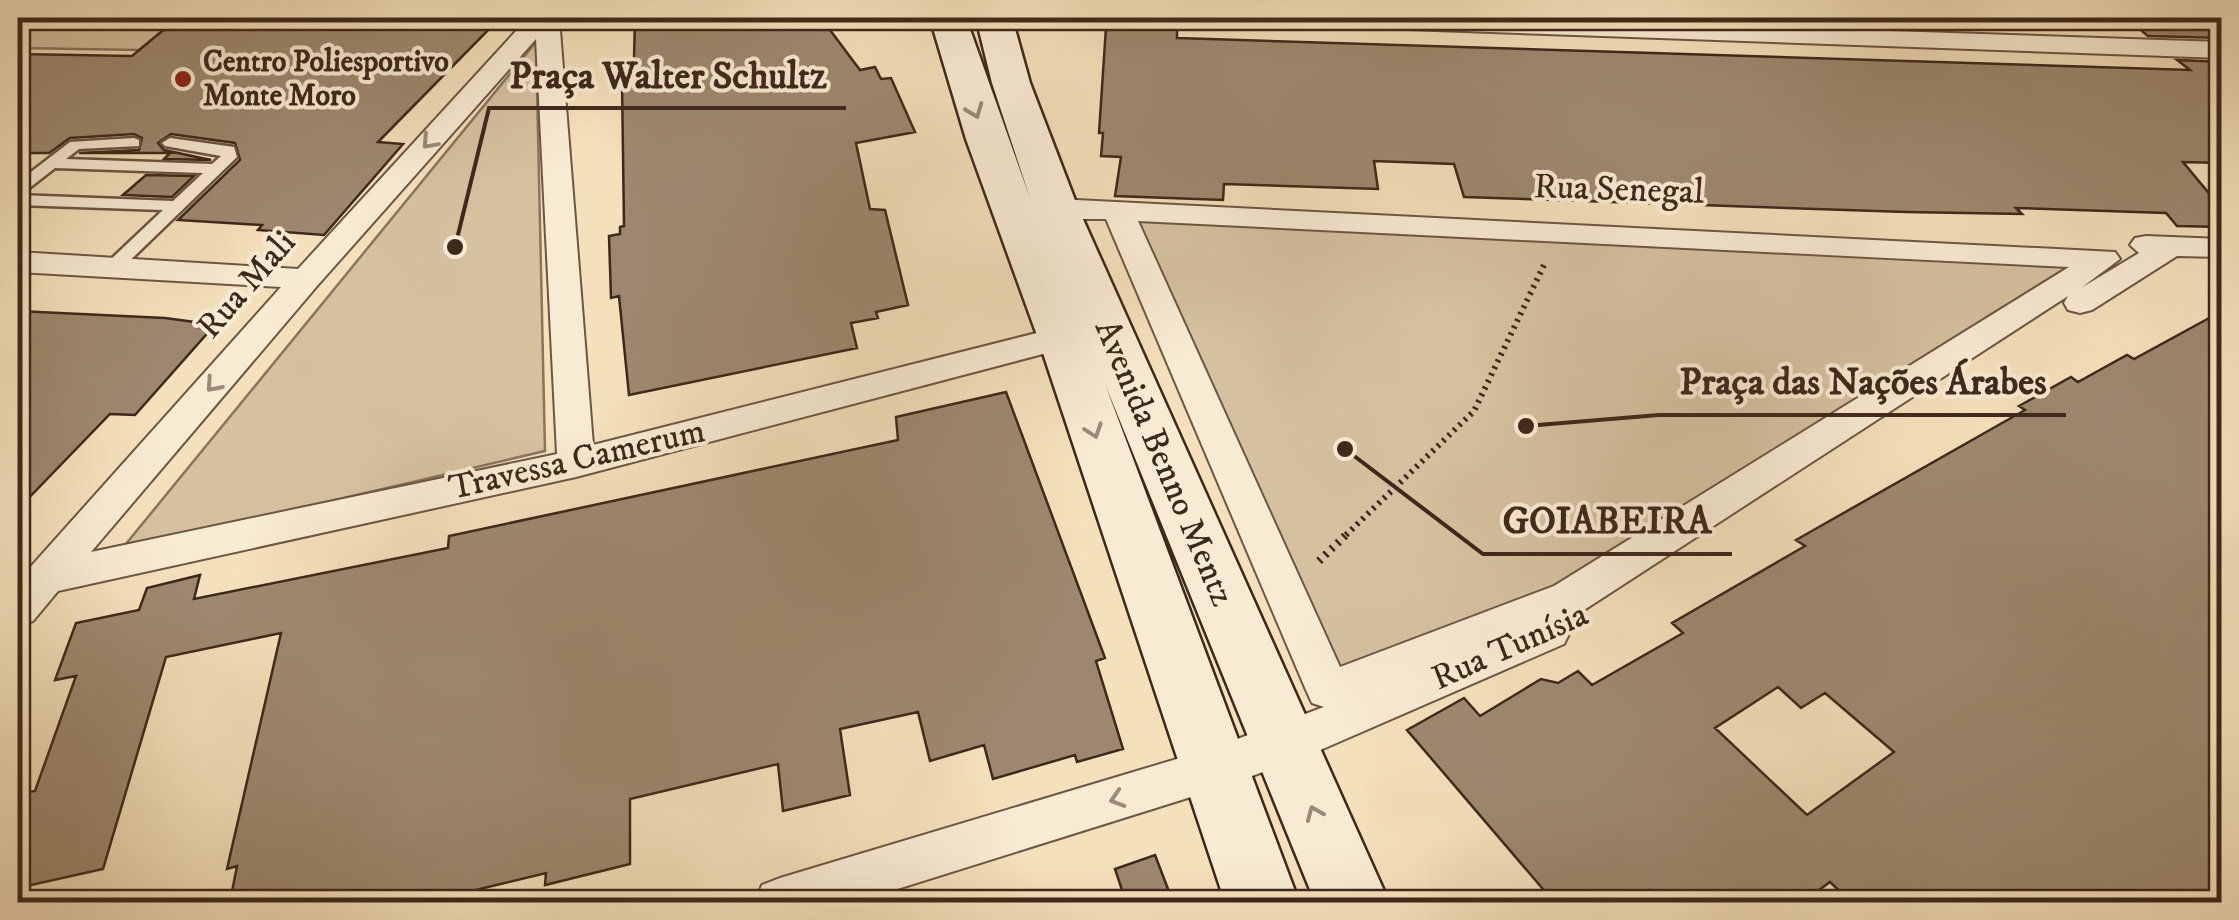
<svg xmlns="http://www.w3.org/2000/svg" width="2239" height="920" font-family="'IM FELL DW Pica',serif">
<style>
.green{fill:#d5c1a0;stroke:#8a745e;stroke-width:2.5}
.building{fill:#9d886f;stroke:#3e281c;stroke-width:2.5;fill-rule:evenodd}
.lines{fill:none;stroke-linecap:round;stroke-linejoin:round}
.lane-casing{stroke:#6c5644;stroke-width:5}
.street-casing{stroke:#6c5644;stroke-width:4}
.secondary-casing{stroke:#3e281c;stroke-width:5}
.path-far1{stroke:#3e281c;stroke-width:6;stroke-dasharray:2.5 5;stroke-linecap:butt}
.path{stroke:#3e281c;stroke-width:8;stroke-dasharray:2.5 6;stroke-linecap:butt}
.lane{fill:#f8ebd3;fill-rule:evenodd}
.street{fill:#f8ebd3;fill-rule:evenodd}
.secondary{fill:#f8ebd3;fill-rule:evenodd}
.oneway{stroke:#9b8a78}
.poi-dot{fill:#8f2418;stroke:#f8ebd3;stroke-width:4}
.labels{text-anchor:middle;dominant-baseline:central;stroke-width:8;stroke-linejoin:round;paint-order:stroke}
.far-poi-label{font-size:30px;font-weight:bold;fill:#3e281c;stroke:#f8ebd3;text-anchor:start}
.street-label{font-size:35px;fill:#3e281c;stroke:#f8ebd3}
.leader{fill:none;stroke:#3e281c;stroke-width:4}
.callout-dot{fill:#3e281c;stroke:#f8ebd3;stroke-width:4}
.callout-label{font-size:38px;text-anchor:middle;font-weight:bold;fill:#3e281c;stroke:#f8ebd3;stroke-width:8;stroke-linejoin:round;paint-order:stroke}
</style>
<rect width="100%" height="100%" fill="#f4e0bb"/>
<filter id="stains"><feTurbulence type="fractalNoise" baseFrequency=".002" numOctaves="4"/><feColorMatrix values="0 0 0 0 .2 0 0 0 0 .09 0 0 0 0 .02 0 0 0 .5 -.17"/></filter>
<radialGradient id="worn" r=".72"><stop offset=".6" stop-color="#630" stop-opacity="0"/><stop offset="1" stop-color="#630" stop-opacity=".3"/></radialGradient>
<path class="green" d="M18 18H178L139 50 18 48Z
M536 42 545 451 121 550Z
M1118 211 2104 259 1569 598 1328 690Z"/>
<path class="building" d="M178 18H500L378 142 403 144 324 235 258 230 262 225 178 220 240 160 235 143 171 134 158 143 164 150 211 160 164 159 170 153H79L139 150 142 138 134 134 70 138 49 153H18V54L132 56Z
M635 18H821L860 70 875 67 881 79 891 78 915 132 856 143 870 209 885 210 908 305 876 312 878 318 851 323 857 348 629 395 619 296 611 298 609 236 620 234V227L624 226 622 81 625 60 634 59Z
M2126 18H2222V38L2148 36Z
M1106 27 1177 28V38L2190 70 2177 60 2222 62V163L2183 162 2222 209V227L2177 226 2166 213 2016 208 2022 214 1906 212 1464 197 1454 164 1374 161 1378 189 1224 184 1223 200 1115 196 1121 157 1101 156 1103 133H1099Z
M146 175 194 176 172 197 123 195Z
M18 311 165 318 202 323 198 327 212 328 135 415 110 414 18 509Z
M2222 311V902H1851L1830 882 1803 902H1661L1650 890 1632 902H1554L1407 730 1464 698 1480 716 1541 679 1558 683 1578 671 1592 685 1683 633 1672 623 1805 546 1796 540 2025 410 2019 406 2071 377 2078 382 2127 355 2134 359ZM1778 687 1801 708 1825 693 1894 752 1807 815 1715 728Z
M1006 392 1105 658 1096 661 1123 749 1077 762 1075 755 993 779 984 745 930 761 918 712 840 729 850 795 783 811 778 764 630 799V864L545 885 546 873 426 902H230L237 866 227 869 281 633 166 657 103 869 18 888V794L35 791 76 676 55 680 76 623 139 610 147 588 200 575 194 599 448 548 449 536 898 440 896 417Z
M1155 855 1173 902H1126L1115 869Z"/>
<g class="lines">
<g class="lane-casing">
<path id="lane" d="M134 138 139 140V146L79 149 66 159 212 164 221 156 165 146 162 143 170 138 234 147 237 157 119 271 113 272 105 267 107 263 163 210 18 205V195L173 201 203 173 55 168 24 192 18 194V182L70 142Z"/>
</g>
<g class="street-casing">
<path id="street" d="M528 18H559L593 445 1088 320 1100 323 1105 331 1100 339 576 477 58 591 33 621 18 626V581L281 287 18 272V252L298 269ZM536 39 557 454 91 552 317 286Z
M1284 18H1496L2222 42V58L1296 25Z
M1056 199 2115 252 2120 259 2081 288 2139 253 2130 245 2135 238 2146 236 2222 239V257L2177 256 2092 310 2080 313 2068 310 2064 303 2068 296 1584 610 1561 619 1570 632 1564 644 1302 758 1210 791 856 902H755L762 885 780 878 1210 749 1324 707 1312 703 1306 690 1106 219H1016L1012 213 1016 207ZM1138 221 2069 267 1554 586 1340 667Z"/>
</g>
<g class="secondary-casing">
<path id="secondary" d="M930 18H966L1030 198 992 83 976 18H1012L1030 83 1078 208 1389 902H1315L1105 384 1299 902H1225L1038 338 966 139Z"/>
</g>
<path class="path-far1" d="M1346 535 1474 411 1544 265"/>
<path class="path" d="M1319 561 1348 533"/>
<use href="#lane" class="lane"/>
<use href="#street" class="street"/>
<use href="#secondary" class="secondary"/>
</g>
<defs><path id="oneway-chevron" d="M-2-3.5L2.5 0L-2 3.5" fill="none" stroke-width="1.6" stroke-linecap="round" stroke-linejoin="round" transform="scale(2.5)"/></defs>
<g class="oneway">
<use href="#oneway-chevron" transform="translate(975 111) rotate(69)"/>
<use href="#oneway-chevron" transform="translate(429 142) rotate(132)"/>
<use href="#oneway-chevron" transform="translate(213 385) rotate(131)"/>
<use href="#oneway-chevron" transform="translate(1094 431) rotate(71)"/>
<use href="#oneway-chevron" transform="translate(1117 799) rotate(163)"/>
<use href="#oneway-chevron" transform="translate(1314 813) rotate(-113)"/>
</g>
<circle class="poi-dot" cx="183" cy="79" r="10"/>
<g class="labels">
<g class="far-poi-label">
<text x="203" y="62">Centro Poliesportivo<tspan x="203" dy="34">Monte Moro</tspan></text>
</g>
<g class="street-label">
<text transform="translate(1619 190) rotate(2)">Rua Senegal</text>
<text transform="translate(247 285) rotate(-49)">Rua Mali</text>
<text transform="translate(577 460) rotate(-13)">Travessa Camerum</text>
<text transform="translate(1164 463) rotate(67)">Avenida Benno Mentz</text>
<text transform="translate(1510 647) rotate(-24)">Rua Tunísia</text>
</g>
</g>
<path class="leader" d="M455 247L489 108H846M1526 426L1659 415H2066M1345 449L1483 554H1732"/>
<g class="callout-dot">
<circle cx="455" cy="247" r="10"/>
<circle cx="1526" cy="426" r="10"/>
<circle cx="1345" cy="449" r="10"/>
</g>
<g class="callout-label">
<text x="668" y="88">Praça Walter Schultz</text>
<text x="1863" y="394">Praça das Nações Árabes</text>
<text x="1607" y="533">GOIABEIRA</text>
</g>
<rect width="2239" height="920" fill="none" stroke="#f4e0bb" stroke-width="60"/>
<rect x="20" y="20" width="2199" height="880" fill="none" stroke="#3e281c" stroke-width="5"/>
<rect x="30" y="30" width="2179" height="860" fill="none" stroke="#3e281c" stroke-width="2.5"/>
<rect width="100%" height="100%" filter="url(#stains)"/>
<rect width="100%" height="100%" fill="url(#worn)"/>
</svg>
